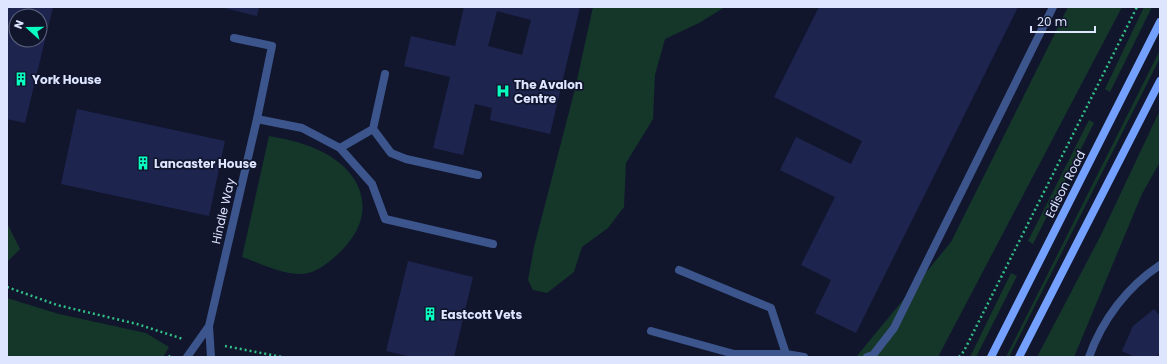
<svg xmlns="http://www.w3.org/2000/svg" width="1167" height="364" font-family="Poppins,sans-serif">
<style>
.green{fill:#14372a}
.building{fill:#1d244e;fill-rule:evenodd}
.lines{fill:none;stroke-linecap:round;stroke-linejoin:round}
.path{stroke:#30c085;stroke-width:2.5;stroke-dasharray:2 3;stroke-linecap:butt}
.service{stroke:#3c558c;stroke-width:8}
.minor{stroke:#3c558c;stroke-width:8}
.secondary{stroke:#74a1ff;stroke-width:8}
.labels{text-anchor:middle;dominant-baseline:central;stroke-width:3.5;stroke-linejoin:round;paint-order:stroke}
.poi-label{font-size:12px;font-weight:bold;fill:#dde5ff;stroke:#11162d;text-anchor:start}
.street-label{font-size:12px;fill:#dde5ff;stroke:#11162d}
</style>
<rect width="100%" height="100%" fill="#11162d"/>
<path class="green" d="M593 7H725L699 23 665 39 655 75 653 119 626 163 624 207 608 228 582 247 574 272 547 293 533 290 528 280 534 247 575 89Z
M1068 7H1122L938 357H856L951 242Z
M1144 7H1152L1110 92 1105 89Z
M1160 50V58L1009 357H1006Z
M1160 110V162L1142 194 1074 357H1037L1101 235Z
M1089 120 1094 123 1033 244 1028 241Z
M269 136C285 139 301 142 316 149 365 170 380 216 338 254 328 263 315 274 301 274 281 274 260 263 242 257Z
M7 223 20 249 7 262Z
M1011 273 1017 276 976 357H970Z
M7 298 59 314 146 333 169 347 163 357H7Z"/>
<path class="building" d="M7 7H53L25 123 7 119ZM16 16H40V40H16Z
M220 7H259L257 16Z
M464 7H580L550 134 490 120 492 108 475 104 463 155 433 148 450 77 404 66 411 36 455 46ZM497 11 531 20 522 55 488 46Z
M819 7H1018L856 333 815 313 831 280 801 265 835 197 780 170 796 137 851 164 862 141 774 97Z
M77 109 225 141 209 216 61 184Z
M408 261 473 277 454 357H412L386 351Z
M1154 309 1160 316V351L1157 357H1135L1122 351 1133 326Z"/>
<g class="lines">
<path class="path" d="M7 287 57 305 137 324 183 339
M225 346 282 357
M169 357 172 353
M959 357 964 351 1137 7"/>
<path class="service" d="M257 119 302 128 340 148 372 184 385 219 493 244
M373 129 391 153 406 159 478 175
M340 148 373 129 385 74
M679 270 771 308 786 354
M651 331 734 354H786L804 357
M867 357 873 355 894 328 1053 7"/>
<path class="minor" d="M187 357 209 326
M211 357 209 326 257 119 272 46 234 38
M1089 357C1102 320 1127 287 1160 265"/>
<path class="secondary" d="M991 357 1160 22
M1019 357 1160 81"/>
</g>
<defs>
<g id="building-bare" transform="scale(1.08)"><path d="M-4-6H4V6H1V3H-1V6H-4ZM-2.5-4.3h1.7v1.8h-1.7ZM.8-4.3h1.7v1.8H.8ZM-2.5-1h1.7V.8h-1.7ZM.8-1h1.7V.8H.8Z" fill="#09ffc2" stroke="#11162d" stroke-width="2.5" paint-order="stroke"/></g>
<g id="hospital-bare" transform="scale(1.08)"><path d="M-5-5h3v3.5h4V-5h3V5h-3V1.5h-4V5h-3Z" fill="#09ffc2" stroke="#11162d" stroke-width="2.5" paint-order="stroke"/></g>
</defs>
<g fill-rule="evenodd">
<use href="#building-bare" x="21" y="79"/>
<use href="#hospital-bare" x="503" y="91"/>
<use href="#building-bare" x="143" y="163"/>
<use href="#building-bare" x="430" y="314"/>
</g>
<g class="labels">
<g class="poi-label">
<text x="32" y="79">York House</text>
<text x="514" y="84">The Avalon<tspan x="514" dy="14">Centre</tspan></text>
<text x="154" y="163">Lancaster House</text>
<text x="441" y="314">Eastcott Vets</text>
</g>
<g class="street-label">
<text transform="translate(1065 184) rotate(-63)">Edison Road</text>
<text transform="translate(223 211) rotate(-77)">Hindle Way</text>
</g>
</g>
<rect width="1167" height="364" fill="none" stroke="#dde5ff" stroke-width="16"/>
<g transform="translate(28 28) rotate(291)"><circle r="19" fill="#11162d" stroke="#636981"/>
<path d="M0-3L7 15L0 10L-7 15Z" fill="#09ffc2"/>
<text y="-6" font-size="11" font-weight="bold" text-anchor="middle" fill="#dde5ff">N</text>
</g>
<path d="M1031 26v6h64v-6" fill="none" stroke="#dde5ff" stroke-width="2"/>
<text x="1037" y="26" font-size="12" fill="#dde5ff" stroke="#11162d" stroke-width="3" paint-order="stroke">20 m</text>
</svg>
